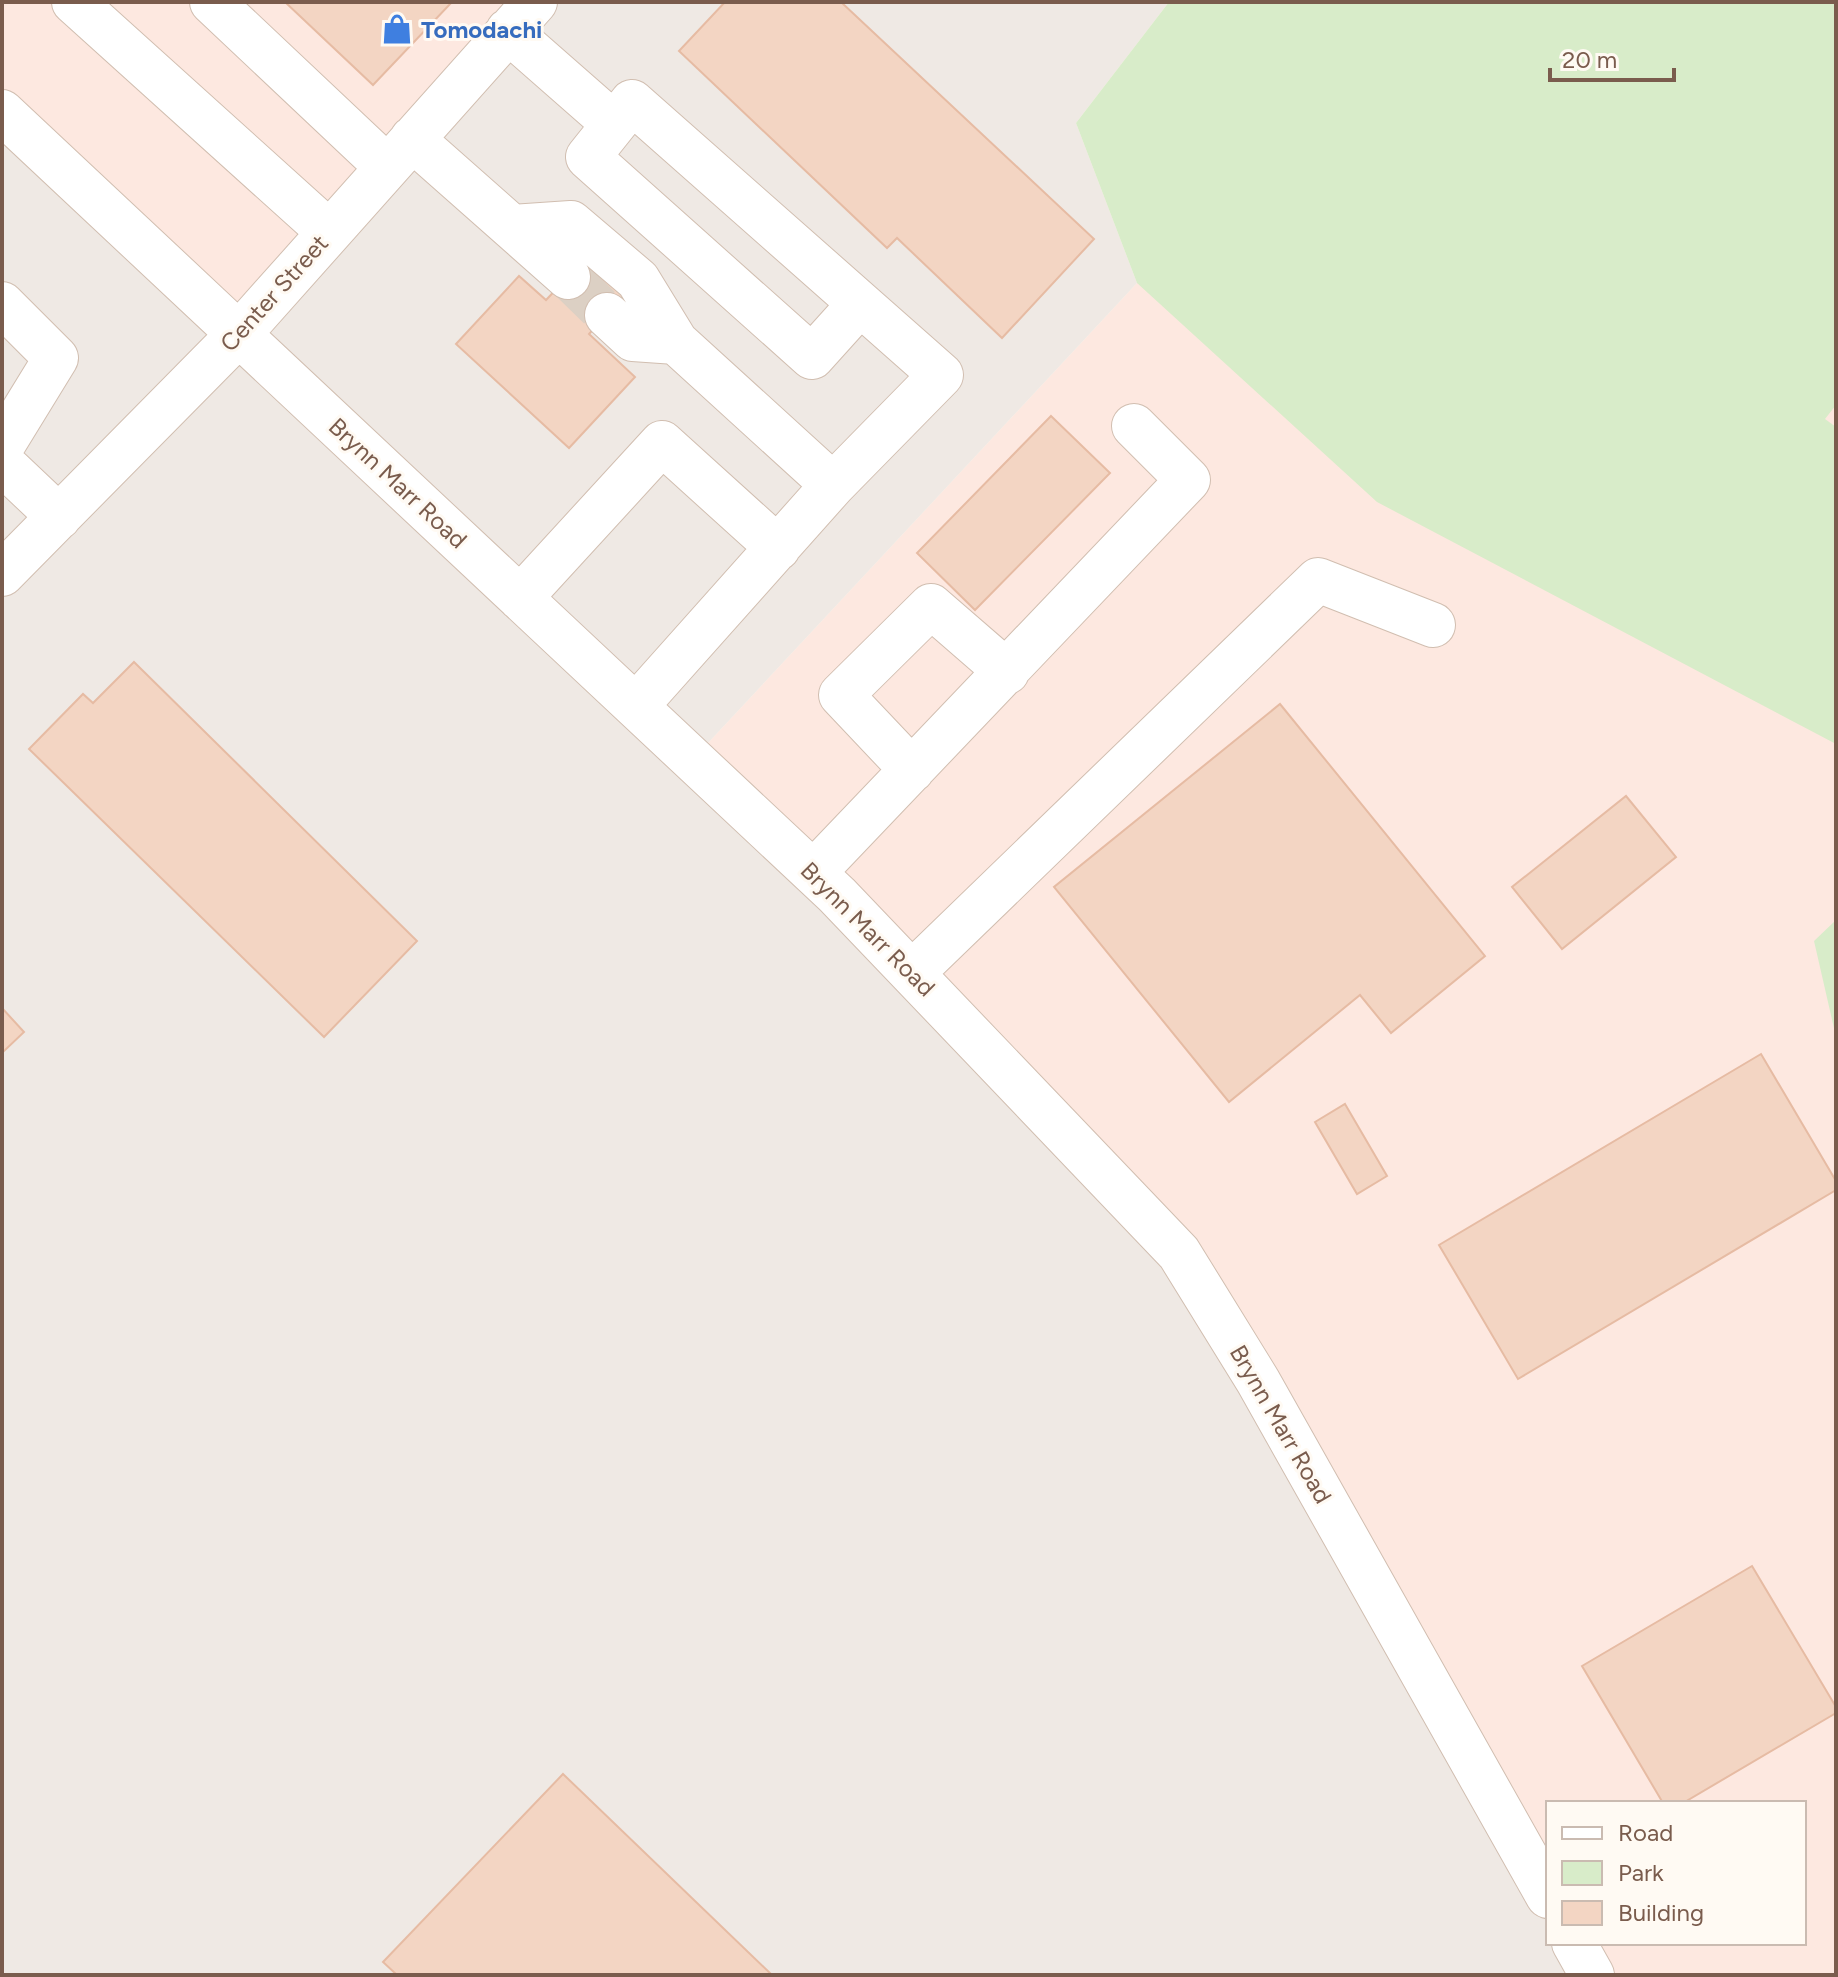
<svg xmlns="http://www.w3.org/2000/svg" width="1838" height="1977" font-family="Figtree,sans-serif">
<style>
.commercial{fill:#fde8e0}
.industrial{fill:#efe9e4}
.green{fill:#d8ecc9}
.building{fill:#f3d5c3;stroke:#e6bba3;stroke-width:2}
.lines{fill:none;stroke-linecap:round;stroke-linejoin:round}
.minor-tunnel{stroke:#dcd0c4;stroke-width:44;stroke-dasharray:44 22;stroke-linecap:butt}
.minor-casing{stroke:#d1beb0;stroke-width:46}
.minor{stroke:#fff;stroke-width:44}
.labels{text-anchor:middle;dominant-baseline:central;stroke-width:6;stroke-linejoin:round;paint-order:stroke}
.shop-label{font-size:24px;font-weight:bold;fill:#366cbe;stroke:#fffaf3;text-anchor:start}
.street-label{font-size:24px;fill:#7a5c4d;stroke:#fffaf3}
</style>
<rect width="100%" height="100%" fill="#fdf6ec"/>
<path class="commercial" d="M2 2H535L239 334 2 111Z
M1169 2H1836V1975H1591L1573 1943H1804V1803H1548V1899L693 759 1137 283Z"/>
<path class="industrial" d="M535 2H1169L1076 123 1137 283 693 759 1179 1253 1548 1897V1943H1574L1592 1975H2V111L239 334Z"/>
<path class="green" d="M1169 2H1836V405L1825 419 1836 427V744L1377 502 1137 283 1076 123Z
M1836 920V1037L1814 941Z"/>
<path class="building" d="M285 2H452L373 85Z
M725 2H841L1094 239 1002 338 897 238 887 248 679 51Z
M585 259 625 295 589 334 635 377 569 448 456 344 519 276 546 300Z
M1051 416 1110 473 975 610 917 553Z
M134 662 417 941 324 1037 29 749 83 694 93 703Z
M1280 704 1485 956 1391 1033 1360 995 1229 1102 1054 887Z
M1626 796 1676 857 1562 949 1512 887Z
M2 1008 24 1032 2 1053Z
M1761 1054 1836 1181V1190L1518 1379 1439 1245Z
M1345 1104 1387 1176 1357 1194 1315 1122Z
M1752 1566 1836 1707V1713L1683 1803H1663L1582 1666Z
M563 1774 772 1975H397L383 1962Z"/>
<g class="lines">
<path class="minor-tunnel" d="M568 277 607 315"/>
<g class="minor-casing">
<path id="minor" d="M74 2 329 232
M212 2 387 167
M508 31 614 124
M2 112 837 895 1179 1253 1258 1381 1548 1896
M412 139 568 277
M512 227 571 223 638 280 676 342 833 485
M2 304 56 358 2 446
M607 315 633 339 676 342
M2 463 59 517
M2 574 239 334 535 2
M520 598 662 443 778 548
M636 706 833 485 941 375 632 102 588 157 812 357 858 306
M912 770 841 695 931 606 1007 672
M814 872 1188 480 1134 426
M912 973 1318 580 1433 625
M1574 1943 1592 1975"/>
</g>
<use href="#minor" class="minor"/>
</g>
<defs>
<g id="shop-bare" transform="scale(2.4)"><path d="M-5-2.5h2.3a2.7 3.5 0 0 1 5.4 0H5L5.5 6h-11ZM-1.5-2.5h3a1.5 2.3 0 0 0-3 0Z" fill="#3f7fe0" stroke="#fffaf3" stroke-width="2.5" paint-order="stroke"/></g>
</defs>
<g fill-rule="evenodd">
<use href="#shop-bare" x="397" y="29"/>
</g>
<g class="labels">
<g class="shop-label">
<text x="421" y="29">Tomodachi</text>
</g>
<g class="street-label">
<text transform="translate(274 293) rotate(-48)">Center Street</text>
<text transform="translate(398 483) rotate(43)">Brynn Marr Road</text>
<text transform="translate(868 929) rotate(45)">Brynn Marr Road</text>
<text transform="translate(1281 1424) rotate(60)">Brynn Marr Road</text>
</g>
</g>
<rect width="1838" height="1977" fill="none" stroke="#7a5c4d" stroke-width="8"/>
<rect x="1546" y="1801" width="260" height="144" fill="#fffaf3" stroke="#cabbb1" stroke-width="2"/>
<rect x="1562" y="1827" width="40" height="12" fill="#ffffff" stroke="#cabbb1" stroke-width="2"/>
<text x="1618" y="1841" font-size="24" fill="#7a5c4d">Road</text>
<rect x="1562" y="1861" width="40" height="24" fill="#d8ecc9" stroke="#cabbb1" stroke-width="2"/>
<text x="1618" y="1881" font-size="24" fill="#7a5c4d">Park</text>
<rect x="1562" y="1901" width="40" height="24" fill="#f3d5c3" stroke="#cabbb1" stroke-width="2"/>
<text x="1618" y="1921" font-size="24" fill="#7a5c4d">Building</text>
<path d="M1550 68v12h124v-12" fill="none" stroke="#7a5c4d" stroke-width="4"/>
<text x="1562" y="68" font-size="24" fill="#7a5c4d" stroke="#fffaf3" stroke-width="6" paint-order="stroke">20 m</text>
</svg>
